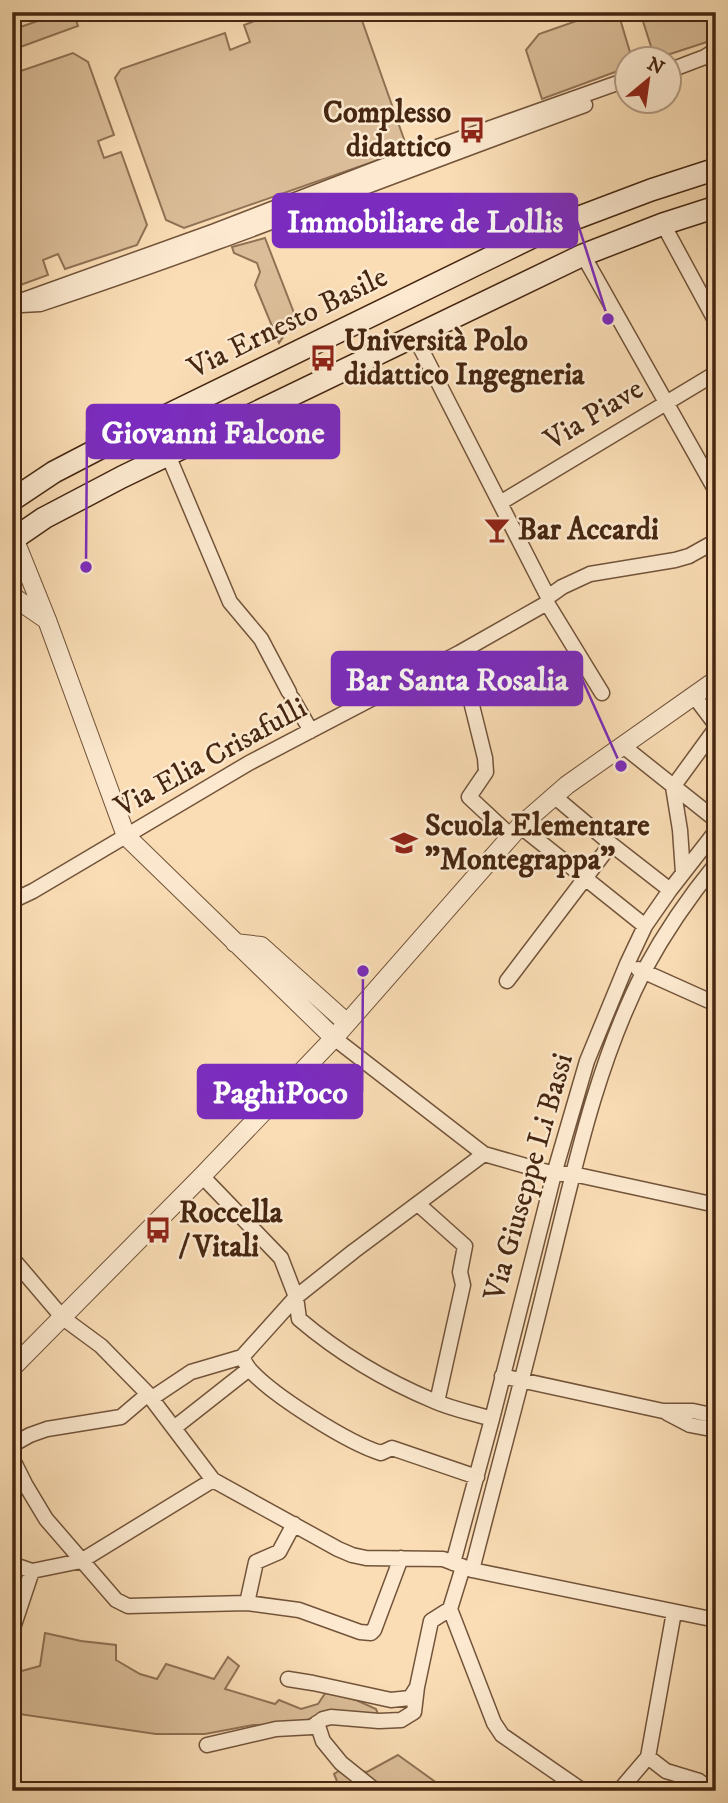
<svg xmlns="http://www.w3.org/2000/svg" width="728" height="1803" font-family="'IM FELL DW Pica',serif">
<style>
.green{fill:#dbbe99;stroke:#907255;stroke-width:2}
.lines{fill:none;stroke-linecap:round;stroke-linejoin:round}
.minor-casing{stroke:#72543a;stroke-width:17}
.tertiary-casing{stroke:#72543a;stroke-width:20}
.secondary-casing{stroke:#452611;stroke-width:24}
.minor{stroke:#fce9cf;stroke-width:14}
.tertiary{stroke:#fce9cf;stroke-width:18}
.secondary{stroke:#fce9cf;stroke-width:21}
.labels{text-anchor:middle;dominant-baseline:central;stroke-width:5;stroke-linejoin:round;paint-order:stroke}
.poi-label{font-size:30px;font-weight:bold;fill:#452611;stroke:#fce9cf;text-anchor:start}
.street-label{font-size:30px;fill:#452611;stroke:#fce9cf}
.leader{fill:none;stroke:#7b2cbf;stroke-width:2.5}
.callout-dot{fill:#7b2cbf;stroke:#fce9cf;stroke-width:2.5}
.callout{fill:#7b2cbf;stroke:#7b2cbf;stroke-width:2.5}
.callout-label{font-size:32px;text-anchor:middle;font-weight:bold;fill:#fff}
</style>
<rect width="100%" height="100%" fill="#faddb5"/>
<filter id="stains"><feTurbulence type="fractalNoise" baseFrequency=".00286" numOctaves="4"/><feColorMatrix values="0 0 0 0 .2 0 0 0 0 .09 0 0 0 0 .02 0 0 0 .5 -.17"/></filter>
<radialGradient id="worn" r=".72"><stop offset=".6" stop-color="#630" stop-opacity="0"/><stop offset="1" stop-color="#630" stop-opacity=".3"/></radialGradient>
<path class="green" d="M63 12H73L78 26 12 50V30Z
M279 12H359L405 142 398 153 184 228 166 220 115 78 121 69 225 33 230 50 250 42 244 25Z
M602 12H618L632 59 626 60V68L542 99 526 50 539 34Z
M640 12H716V39L655 59Z
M73 53 88 62 114 135 98 141 104 158 121 152 147 225 137 245 65 269 58 254 43 260 48 275 12 288V74Z
M265 238 296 318 279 343 255 285 260 272 257 263 234 253 232 247Z
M45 1633 81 1641 116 1645V1660L140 1674 157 1679 166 1664 214 1679 228 1657 239 1666 225 1689 275 1704 279 1700 301 1709 318 1704 326 1692 356 1700 376 1709 379 1716 326 1711 299 1724 253 1725 205 1734H156L12 1713V1671L18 1672 40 1666Z
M398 1755 448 1791H341L334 1774 342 1769 367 1772Z"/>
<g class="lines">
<g class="minor-casing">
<path id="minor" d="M668 71 705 57 716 50
M663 224 716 322
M583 255 716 491
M12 304 215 231 389 164 626 80
M21 305 40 304C224 243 403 171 585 105
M415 337 548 597 547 603 602 693
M168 455 230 602 261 639 289 692
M500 503 716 373
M548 597 562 587 590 574 675 560 689 556 716 541
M459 653 485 758 486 772 469 797 511 836
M694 696 716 725
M292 698 311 731
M623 746 716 820
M673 787 680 830 683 873
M673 787 716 728
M555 797 611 844 670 890
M520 826 645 926
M12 901 33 891 249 763 459 653 547 603
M638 969 716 1004
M507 981 611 844
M334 1038 484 1154 554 1174H573L716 1205
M202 1176 281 1258 296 1297 299 1319C339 1353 386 1381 434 1401 452 1409 473 1413 492 1419
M418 1204 465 1246 460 1272 463 1285 437 1402
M12 1258 63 1318 101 1346 148 1394 213 1480 338 1549 352 1555 366 1558 443 1559 472 1570 716 1620
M242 1357C245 1362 247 1367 251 1371 274 1396 348 1443 381 1453L392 1448 477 1477
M502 1376 663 1411H693L716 1416
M152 1398 191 1372 242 1357 296 1297 354 1251 484 1154
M667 1413 690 1425 716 1430
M174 1428 249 1369
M12 1445 30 1435 47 1429 121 1417 148 1394
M12 1458 25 1484 46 1519 116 1600 128 1606 247 1603 299 1610 360 1632 371 1633 374 1630 401 1558
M453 1563 492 1419 554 1174 587 1061 627 964 645 926 670 890 716 831
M12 1564 32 1571 81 1561 213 1480
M463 1567 450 1609 494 1723 502 1735 583 1791
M472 1570C496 1476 522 1382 545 1287 572 1180 594 1068 645 969 665 932 689 897 716 864
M247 1603 256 1562 279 1552 294 1524
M12 1631 32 1571
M288 1679 313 1683 391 1700 410 1698 417 1687 431 1621 450 1609
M317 1723 323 1741 341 1763 376 1791
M207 1745 276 1729 312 1727 323 1719 331 1717 379 1721 401 1720 414 1712 417 1687
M648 1757 666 1771 699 1781 712 1791
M619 1791 648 1757 674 1612"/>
</g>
<g class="tertiary-casing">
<path id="tertiary" d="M14 538 47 620 126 836 334 1038
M12 596 47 620
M235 943 261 946 347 1023
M12 1368 202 1176 334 1038 520 826 567 785 716 680"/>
</g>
<g class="secondary-casing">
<path id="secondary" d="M12 500 54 472 106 445 553 227 651 190 716 169
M12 540 44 518 122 477 583 255 663 224 716 207"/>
</g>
<use href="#minor" class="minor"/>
<use href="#tertiary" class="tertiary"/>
<use href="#secondary" class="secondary"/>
</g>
<defs>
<g id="bus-bare" transform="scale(2.1)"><path d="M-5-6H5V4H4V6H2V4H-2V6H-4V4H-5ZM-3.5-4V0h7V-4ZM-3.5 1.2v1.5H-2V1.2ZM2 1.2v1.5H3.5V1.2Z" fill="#8f2418" stroke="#fce9cf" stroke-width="2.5" paint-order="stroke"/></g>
<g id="bar-bare" transform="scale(2.1)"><path d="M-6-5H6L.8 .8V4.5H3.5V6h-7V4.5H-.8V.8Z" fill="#8f2418" stroke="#fce9cf" stroke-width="2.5" paint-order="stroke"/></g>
<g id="school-bare" transform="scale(2.1)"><path d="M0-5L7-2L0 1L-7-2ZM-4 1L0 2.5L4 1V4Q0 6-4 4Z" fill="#8f2418" stroke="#fce9cf" stroke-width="2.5" paint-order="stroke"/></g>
</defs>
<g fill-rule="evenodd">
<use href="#bus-bare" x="472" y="130"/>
<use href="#bus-bare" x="323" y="358"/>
<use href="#bar-bare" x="497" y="530"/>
<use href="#school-bare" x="404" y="843"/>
<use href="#bus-bare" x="158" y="1230"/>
</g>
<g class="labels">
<g class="poi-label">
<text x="451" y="113" text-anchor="end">Complesso<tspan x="451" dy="34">didattico</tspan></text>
<text x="344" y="341">Università Polo<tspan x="344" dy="34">didattico Ingegneria</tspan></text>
<text x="518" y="530">Bar Accardi</text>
<text x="425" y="826">Scuola Elementare<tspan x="425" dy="34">"Montegrappa"</tspan></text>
<text x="179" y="1213">Roccella<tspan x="179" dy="34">/ Vitali</tspan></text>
</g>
<g class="street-label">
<text transform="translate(288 323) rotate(-26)">Via Ernesto Basile</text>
<text transform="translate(594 415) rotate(-31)">Via Piave</text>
<text transform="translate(211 758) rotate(-29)">Via Elia Crisafulli</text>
<text transform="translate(529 1177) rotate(-74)">Via Giuseppe Li Bassi</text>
</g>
</g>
<path class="leader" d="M608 319L577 221M86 567L87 431M621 766L582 679M363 971L362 1092"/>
<g class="callout-dot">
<circle cx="608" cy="319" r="7"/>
<circle cx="86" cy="567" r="7"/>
<circle cx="621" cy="766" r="7"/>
<circle cx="363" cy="971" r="7"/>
</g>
<g class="callout">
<rect x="273" y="194" width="304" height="53" rx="7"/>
<rect x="87" y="405" width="252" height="53" rx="7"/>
<rect x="332" y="652" width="250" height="53" rx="7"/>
<rect x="198" y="1065" width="164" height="53" rx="7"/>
</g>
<g class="callout-label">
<text x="425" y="232">Immobiliare de Lollis</text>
<text x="213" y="443">Giovanni Falcone</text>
<text x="457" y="690">Bar Santa Rosalia</text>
<text x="280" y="1103">PaghiPoco</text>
</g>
<rect width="728" height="1803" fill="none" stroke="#faddb5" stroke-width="42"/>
<rect x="14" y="14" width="700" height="1775" fill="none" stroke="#452611" stroke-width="3.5"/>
<rect x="21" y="21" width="686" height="1761" fill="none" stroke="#452611" stroke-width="2"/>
<g transform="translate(648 80) rotate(29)"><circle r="33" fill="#fce9cf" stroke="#b39b83" stroke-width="2"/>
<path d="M0-5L12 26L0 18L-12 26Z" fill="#8f2418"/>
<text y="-10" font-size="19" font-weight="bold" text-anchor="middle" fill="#452611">N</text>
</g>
<rect width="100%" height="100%" filter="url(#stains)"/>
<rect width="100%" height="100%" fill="url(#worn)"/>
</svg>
